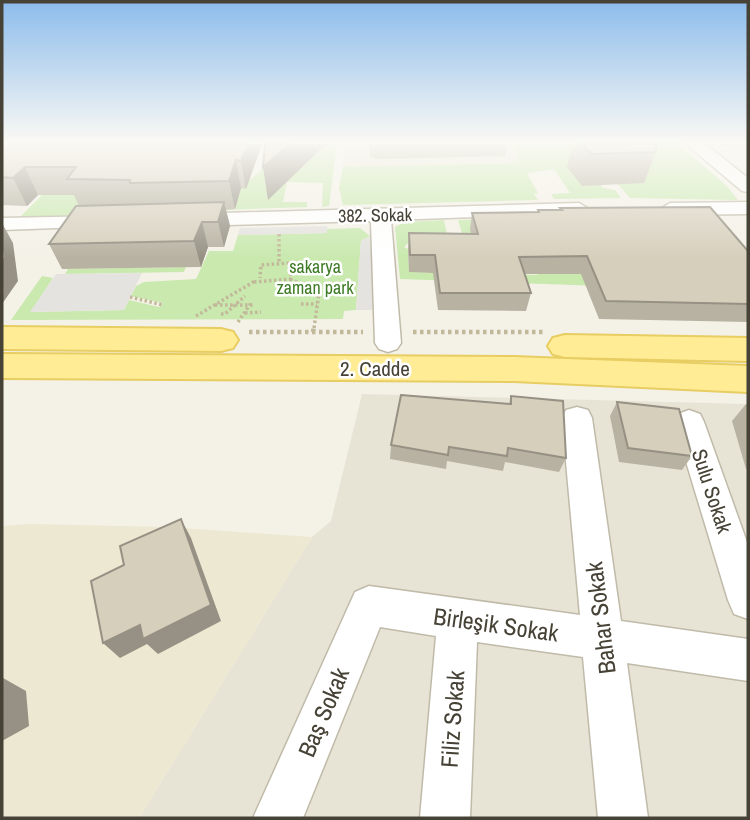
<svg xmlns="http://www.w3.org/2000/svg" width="750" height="820" font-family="'Archivo Narrow',sans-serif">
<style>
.residential{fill:#e8e4d5}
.education{fill:#ede8d1}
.green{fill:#c9e9af}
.parking{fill:#e5e3df}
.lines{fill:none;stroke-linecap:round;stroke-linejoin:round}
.minor-casing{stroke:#c0baa9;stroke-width:3}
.major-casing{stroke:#e7cd62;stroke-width:4}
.path-far1{stroke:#c2b89a;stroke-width:3.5;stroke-dasharray:2.5 2.5;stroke-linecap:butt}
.path{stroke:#c2b89a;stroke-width:4.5;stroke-dasharray:3.5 3.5;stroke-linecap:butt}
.minor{fill:#fff;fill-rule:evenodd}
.major{fill:#ffec95;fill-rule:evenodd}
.wall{fill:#b8b2a2}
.shaded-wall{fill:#969184}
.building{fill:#d6cfbc;stroke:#969184;stroke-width:2}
.labels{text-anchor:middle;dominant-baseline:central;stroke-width:5;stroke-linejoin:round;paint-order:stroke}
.far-street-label{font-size:18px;fill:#474236;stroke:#fff}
.far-park-label{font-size:18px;fill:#3e7b27;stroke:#fff}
.street-label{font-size:21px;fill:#474236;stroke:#fff}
.near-street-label{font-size:24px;fill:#474236;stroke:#fff}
</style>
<rect width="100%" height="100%" fill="#f4f1e7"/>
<path class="residential" d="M346 143 514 144 519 163 343 167Z
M362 394 748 404V818H139L312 537 331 521Z"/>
<path class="education" d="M29 524 167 527 312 537 139 818H2V526Z"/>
<path class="green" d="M677 143 727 186 738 200 630 198 601 165 599 183 603 188 615 190 621 198 554 199 551 194 570 193 554 169 527 173 538 193 534 194 538 200 343 205 339 188 343 167 519 163 514 144Z
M93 144 244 185 291 144H337L329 206 322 207 323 183 287 182 283 202H307V207L20 217Z
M656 214 748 291 400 279 395 227 405 222 444 220 448 239 409 242 404 247 408 249 409 272 538 275 471 229 474 244 465 243 458 220Z
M360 228 370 236 361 241 356 310 344 311 343 319 11 320 42 276 53 278 31 312 124 310 129 300 159 307 163 303 131 296 136 286 144 282 196 279 209 251H233L238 235 327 233V229Z
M186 267 184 272 65 274 68 269Z"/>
<path class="parking" d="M327 226V233L238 235 240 228Z
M372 236 373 310H356L361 240Z
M142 273 124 310 30 312 56 274Z"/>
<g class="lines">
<g class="minor-casing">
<path id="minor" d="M685 143H704L748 178V192L742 191Z
M748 202V214L670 215 660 209 670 203Z
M579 203 589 209 586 213 391 220 401 343 397 349 388 352 379 349 375 343 371 221 188 226 181 224 178 220 181 216 188 214Z
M103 216 110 218 113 222 110 226 2 230V218Z
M577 407 588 410 592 418 621 621 748 639V681L627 663 648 818H598L583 657 477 642 470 818H420L436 636 380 627 303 818H253L355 592 369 586 580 615 562 418 566 410Z
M689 410 700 414 704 422 748 545V619L734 614 728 600 674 422 678 414Z"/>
</g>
<g class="major-casing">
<path id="major" d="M2 327 221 329 233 332 238 340 233 348 221 351 2 349Z
M565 335 748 338V361L565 357 553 354 548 346 553 338Z
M2 354 514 357 748 366V392L514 381 2 378Z"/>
</g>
<path class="path-far1" d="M279 234V264
M290 271 337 264
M290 279 319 293 314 328
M254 282 291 279V263L261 265 260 278
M130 297 163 305
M301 304H317
M215 305H254
M245 313 261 312
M221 314H225L245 296
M196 316 255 281
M238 322 251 303"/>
<path class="path" d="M249 332H363
M313 332 314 326
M413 332H544"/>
<use href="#minor" class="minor"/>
<use href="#major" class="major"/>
</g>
<path class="wall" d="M262 144 246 189 241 188 235 209 226 210 230 226 224 247H208L201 267 62 269 49 244 79 206 74 195H38L27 206 2 205V145Z
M369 144H508L505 156 379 159 370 157Z
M573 144H656V152L644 183 582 186 567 167Z
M719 144H748V145L722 146Z
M560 208 748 251V322L599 319 581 274H525L531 293 526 311 438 310 433 273 409 272 408 250 409 233 471 234 470 229 472 213 537 212 538 210H560Z
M511 396 566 458 559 472 505 462 503 471 447 461 446 469 390 459 391 445 509 404Z
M617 402 692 456 682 470 619 462 610 416Z
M746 404H748V469H746L732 421Z"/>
<path class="shaded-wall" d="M248 144H262L246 189 241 161Z
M290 144H326L268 200 263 167Z
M236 160 241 188 235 209 229 181Z
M25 167 38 195 27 206 13 178Z
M224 202 230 226 224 247 218 222Z
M202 222 208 247 201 267 194 241Z
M2 223 13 243 18 281 2 304Z
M181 519 191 538 221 621 158 654 147 644 120 658 103 643 140 625Z
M2 652 3 678 26 691 29 726 2 741Z"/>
<path class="building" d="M4 144H248L241 161 236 160 229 181 130 183V180L67 179 76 167H25L13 178 2 177V145Z
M265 144H290L263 167Z
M582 144H656V152L591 154Z
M224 202 218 222H202L194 241 49 244 76 206Z
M710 207 748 251V304L606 301 587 256 519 257 531 293H440L435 255H410L409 233 478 234 472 213 539 212 538 210H562L560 208Z
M2 233 5 258 2 261Z
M401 395 511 404V396L563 401 566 458 508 448 507 456 449 447 448 455 391 445Z
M617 402 679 409 692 456 628 448Z
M181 519 211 605 143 639 140 625 103 643 91 581 124 565 120 546Z
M2 678 4 715 2 716Z"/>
<linearGradient id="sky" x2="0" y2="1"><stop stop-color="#8cbcec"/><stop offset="0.55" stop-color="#faf9f4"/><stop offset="1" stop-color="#faf9f4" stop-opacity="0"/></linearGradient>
<rect width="750" height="258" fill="url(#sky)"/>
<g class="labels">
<g class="far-street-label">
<text transform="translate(375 215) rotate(-1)">382. Sokak</text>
</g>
<g class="far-park-label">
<text x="315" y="266">sakarya<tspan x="315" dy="21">zaman park</tspan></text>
</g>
<g class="street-label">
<text x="375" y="368">2. Cadde</text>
<text transform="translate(712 491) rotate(72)">Sulu Sokak</text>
</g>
<g class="near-street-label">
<text transform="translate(600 618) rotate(-97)">Bahar Sokak</text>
<text transform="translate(496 624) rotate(8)">Birleşik Sokak</text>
<text transform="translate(323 712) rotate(-67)">Baş Sokak</text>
<text transform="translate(452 719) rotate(-86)">Filiz Sokak</text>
</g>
</g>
<rect width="750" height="820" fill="none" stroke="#474236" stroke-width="7"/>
</svg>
